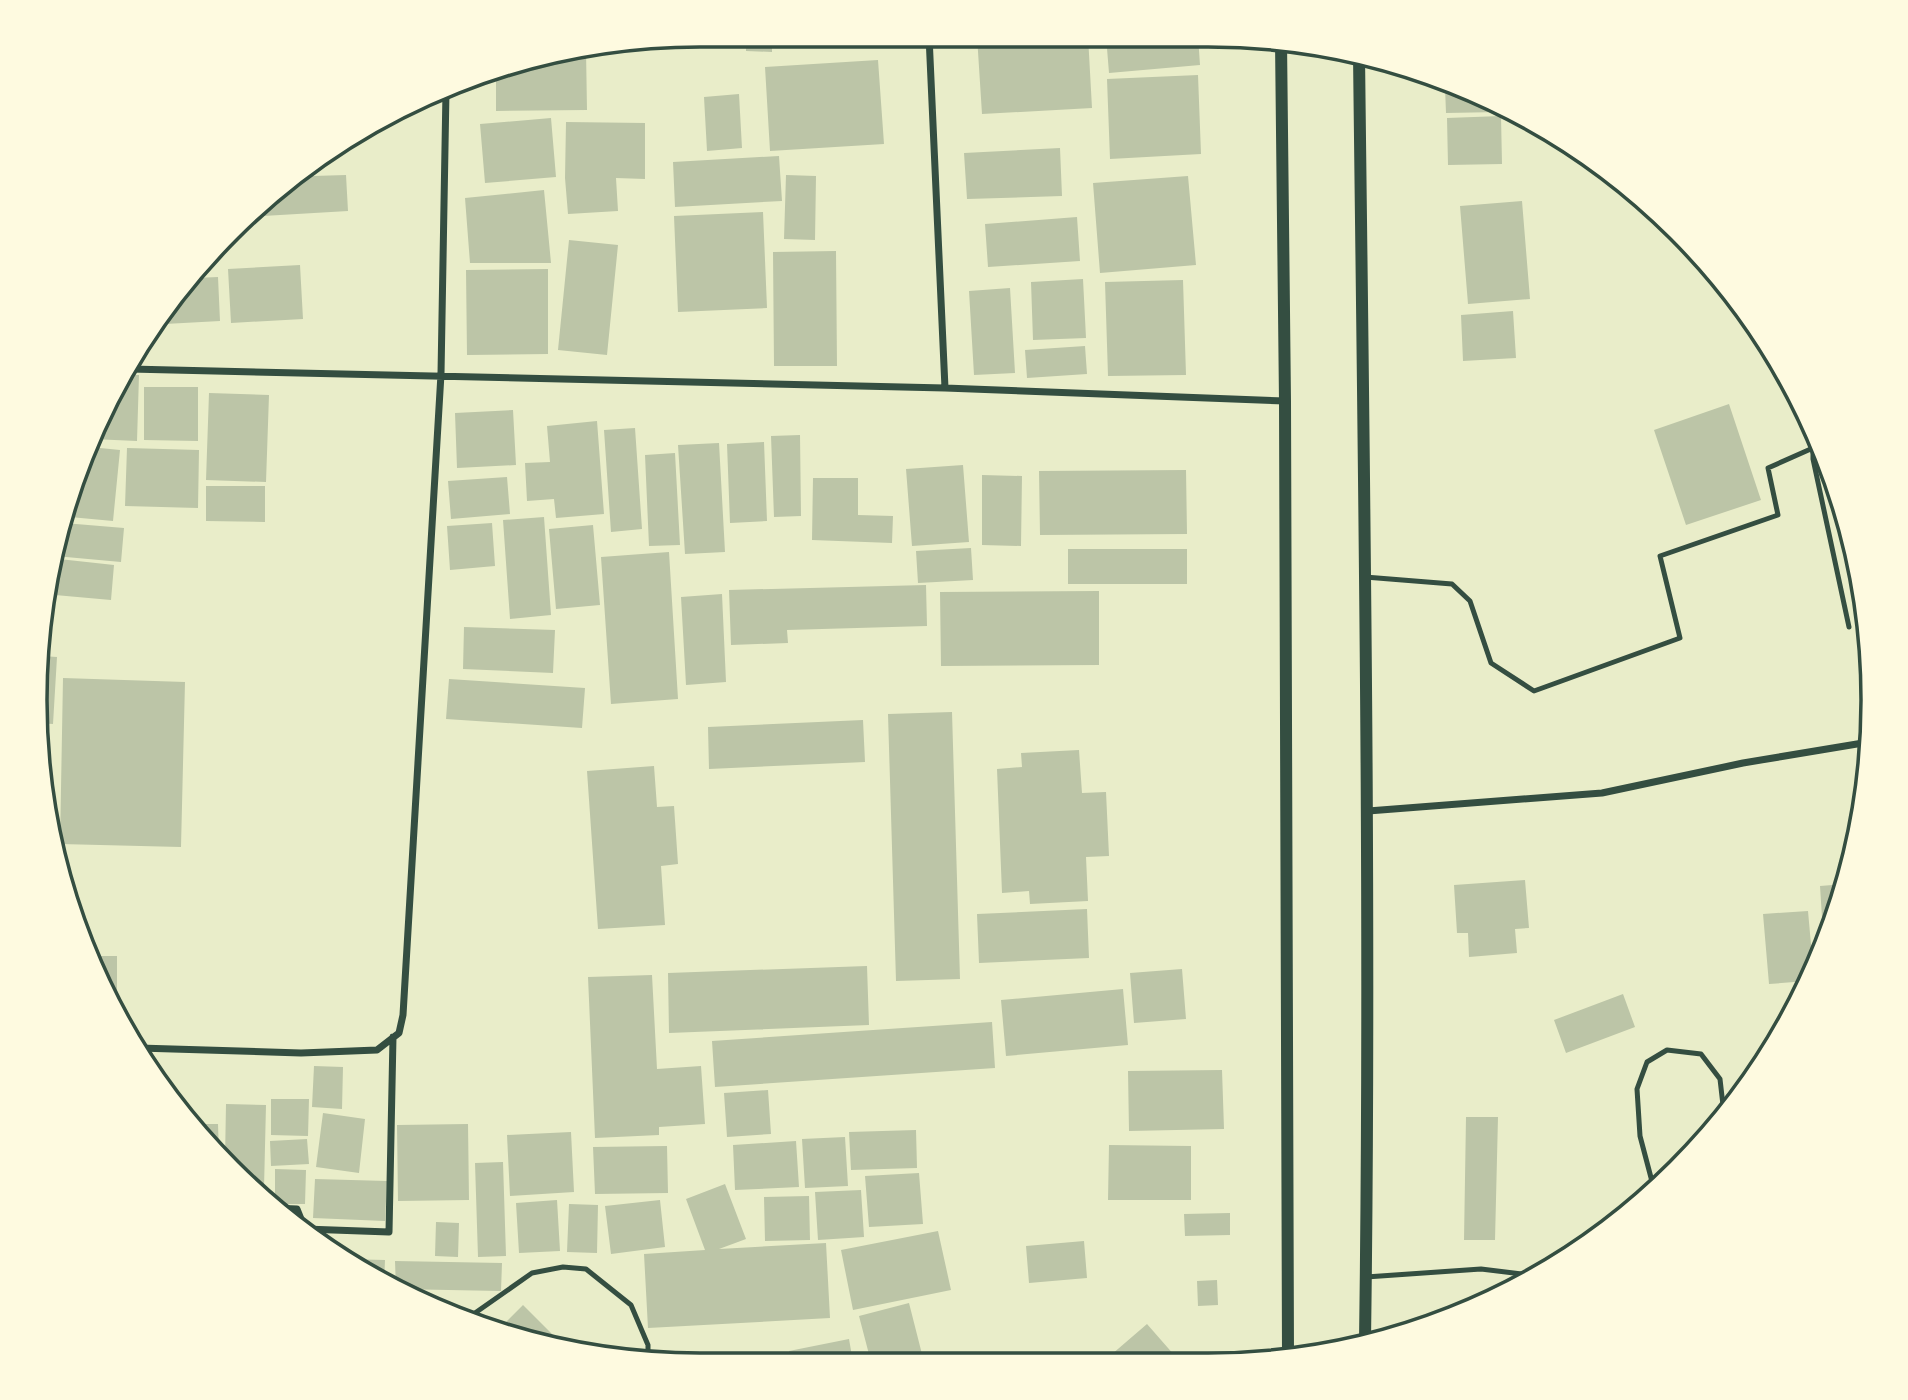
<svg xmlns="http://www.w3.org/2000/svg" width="1908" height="1400" font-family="Montserrat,sans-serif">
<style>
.building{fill:#bcc5a7}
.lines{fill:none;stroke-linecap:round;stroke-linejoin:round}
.service{stroke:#344e41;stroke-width:5}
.minor{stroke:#344e41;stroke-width:7}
.tertiary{stroke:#344e41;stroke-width:12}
.rim{fill:none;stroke:#344e41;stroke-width:3.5}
</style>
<rect width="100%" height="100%" fill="#e9edc9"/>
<path class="building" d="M746 35H772V52L746 51Z
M977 36H1088L1092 108 982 114Z
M1106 36H1198L1200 65 1109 73Z
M586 50 587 110 496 111V71L527 58Z
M878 60 884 144 770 151 765 67Z
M1198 75 1201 154 1110 159 1107 79Z
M1445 87 1473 100 1499 112 1446 113Z
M739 94 742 148 707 151 704 97Z
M1501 116 1502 164 1448 165 1447 118Z
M551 118 556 177 485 183 480 124Z
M566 122 645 123V179L616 178 618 211 568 214 565 178Z
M1060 148 1062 196 967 199 964 153Z
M779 156 782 201 675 207 673 162Z
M312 166 313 176 346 175 348 211 263 216 262 205Z
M786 175 816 176 815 240 784 239Z
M1188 176 1196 265 1100 273 1093 183Z
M544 190 551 263H470L465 198Z
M1522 201 1530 299 1468 304 1460 206Z
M763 212 767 308 678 312 674 216Z
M1077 217 1080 261 988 267 985 224Z
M569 240 618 245 607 355 558 350Z
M836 251 837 366H774L773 252Z
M300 265 303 319 231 323 228 269Z
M548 269V354L467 355 466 270Z
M218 277 220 321 165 324V320L195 278Z
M1083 279 1086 338 1033 340 1031 282Z
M1183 280 1186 375 1108 376 1105 282Z
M1010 288 1015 373 974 375 969 291Z
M1513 311 1516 358 1463 361 1461 315Z
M1085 346 1087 374 1027 378 1025 350Z
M126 375H139L137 441 92 439 104 406Z
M144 387H198V441L144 440Z
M209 393 269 395 266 482 206 480Z
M1729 404 1761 500 1686 525 1654 430Z
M513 410 516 465 457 468 455 413Z
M597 421 604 514 556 518 554 499 527 501 525 463 550 462 547 426Z
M635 428 642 529 611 532 604 430Z
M800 435 801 516 774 517 771 436Z
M764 442 767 521 730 523 727 444Z
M719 443 725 552 685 554 678 445Z
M90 447 120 450 113 521 70 517 72 498Z
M127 448 199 450 198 508 125 506Z
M675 453 680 545 649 546 645 455Z
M1822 453 1850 528 1865 620H1864L1818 454Z
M963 465 969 542 912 546 906 469Z
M1186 470 1187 534 1040 535 1039 471Z
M982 475 1022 476 1021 546 982 545Z
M507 477 510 514 451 519 448 481Z
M813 478H858V515L893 516 892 543 812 540Z
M206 486H265V522L206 521Z
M544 517 551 615 510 619 503 520Z
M64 523 124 528 121 562 55 556 57 543Z
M492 523 495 566 450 570 447 526Z
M593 525 600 605 556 609 549 529Z
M971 548 973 580 918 583 916 551Z
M1068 549H1187V584H1068Z
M669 552 678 699 611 704 601 557Z
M59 559 114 565 111 600 55 595Z
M926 585 927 626 787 630 788 643 731 645 729 590Z
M1099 591V665L941 666 940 592Z
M722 594 726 682 686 685 681 597Z
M464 627 555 630 553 673 463 669Z
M42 656 57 657 53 724 38 723Z
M63 678 185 682 181 847 60 844Z
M449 679 585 688 582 728 446 719Z
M952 712 960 979 896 981 888 714Z
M863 720 865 762 709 769 708 727Z
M1079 750 1082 793 1106 792 1109 856 1086 857 1088 901 1030 904 1029 891 1002 893 997 769 1022 767 1021 753Z
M654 766 657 807 674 806 678 864 661 866 665 925 598 929 587 771Z
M1525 880 1529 928 1515 929 1517 953 1469 957 1468 933H1457L1454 885Z
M1845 884 1838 914 1829 932 1823 933 1820 886Z
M1087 909 1089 958 979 963 977 914Z
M1808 911 1813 967 1807 981 1769 984 1763 914Z
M87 956H117V1009Z
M867 966 869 1025 669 1033 668 973Z
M1182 969 1186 1019 1134 1023 1130 973Z
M652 975 657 1069 701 1066 705 1124 659 1127V1135L595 1138 588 977Z
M1123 989 1128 1045 1006 1056 1001 1000Z
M1623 994 1635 1027 1566 1053 1554 1020Z
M992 1022 995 1068 715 1087 712 1041Z
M314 1066 343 1067 342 1109 312 1107Z
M1222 1070 1224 1129 1129 1131 1128 1071Z
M768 1090 771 1134 727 1137 724 1093Z
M271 1099H309L308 1136 271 1135Z
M226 1104 266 1105 264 1188H250L225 1160Z
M323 1113 365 1119 359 1173 316 1167Z
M1466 1117H1498L1495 1240H1464Z
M190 1124H218L219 1154Z
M468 1124 469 1200 398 1201 397 1125Z
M916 1130 917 1168 851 1170 849 1132Z
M571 1132 574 1192 510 1196 507 1135Z
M845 1137 848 1186 805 1188 802 1139Z
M307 1139 309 1164 271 1166 270 1141Z
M796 1141 799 1187 735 1190 733 1145Z
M1109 1145 1191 1146V1200H1108Z
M667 1146 668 1193 595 1194 593 1147Z
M503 1162 506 1256 478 1257 475 1163Z
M275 1169 306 1170 305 1204H275Z
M919 1173 923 1224 869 1227 865 1176Z
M315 1179 387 1181 385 1221 313 1218Z
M725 1184 746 1239 719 1249 826 1243 830 1318 648 1328 644 1254 705 1250 686 1199Z
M861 1190 864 1237 818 1240 815 1192Z
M809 1196 810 1240 765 1241 764 1197Z
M557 1200 560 1251 519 1253 516 1203Z
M660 1200 665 1247 611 1254 605 1206Z
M569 1204 598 1205 597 1253 567 1252Z
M1230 1213V1235L1185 1236 1184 1214Z
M436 1222 459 1223 458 1257 435 1256Z
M938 1231 951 1290 853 1310 841 1250Z
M1084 1241 1087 1278 1029 1283 1026 1246Z
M344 1259 385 1260 384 1284 368 1276Z
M395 1261 502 1263 501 1291 396 1289Z
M1217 1280 1218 1305 1198 1306 1197 1281Z
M909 1303 924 1362H871L859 1316Z
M523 1305 563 1345 496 1332Z
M1147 1324 1175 1356 1170 1360 1104 1361Z
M849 1339 853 1362 792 1363 789 1351Z"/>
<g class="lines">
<path class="service" d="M1817 438 1813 448V459L1849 627
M1365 577 1452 584 1470 601 1491 663 1534 691 1680 638 1660 556 1778 515 1768 468 1813 448
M1654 1184 1672 1172
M1654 1189 1640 1136 1637 1089 1647 1062 1667 1050 1701 1054 1720 1079 1724 1114 1720 1121
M1366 1277 1481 1269 1530 1275
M465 1320 532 1273 563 1267 586 1269 631 1305 648 1345V1362"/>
<path class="minor" d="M929 36 945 388
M130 369 945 388 1285 401
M1368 811 1602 793 1743 763 1869 742
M139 1048 301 1053 377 1050 399 1033 403 1015 441 374 446 91
M272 1208 297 1209 305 1229 389 1232 393 1037"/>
<path class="tertiary" d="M1281 41 1285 401 1288 1359
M1359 54C1364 483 1371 912 1365 1341"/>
</g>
<path d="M0 0H1908V1400H0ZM700 47H1208A653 653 0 0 1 1861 700V700A653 653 0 0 1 1208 1353H700A653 653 0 0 1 47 700V700A653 653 0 0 1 700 47Z" fill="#fefae0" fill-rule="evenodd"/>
<path class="rim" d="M700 47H1208A653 653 0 0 1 1861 700V700A653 653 0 0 1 1208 1353H700A653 653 0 0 1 47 700V700A653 653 0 0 1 700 47Z"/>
</svg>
